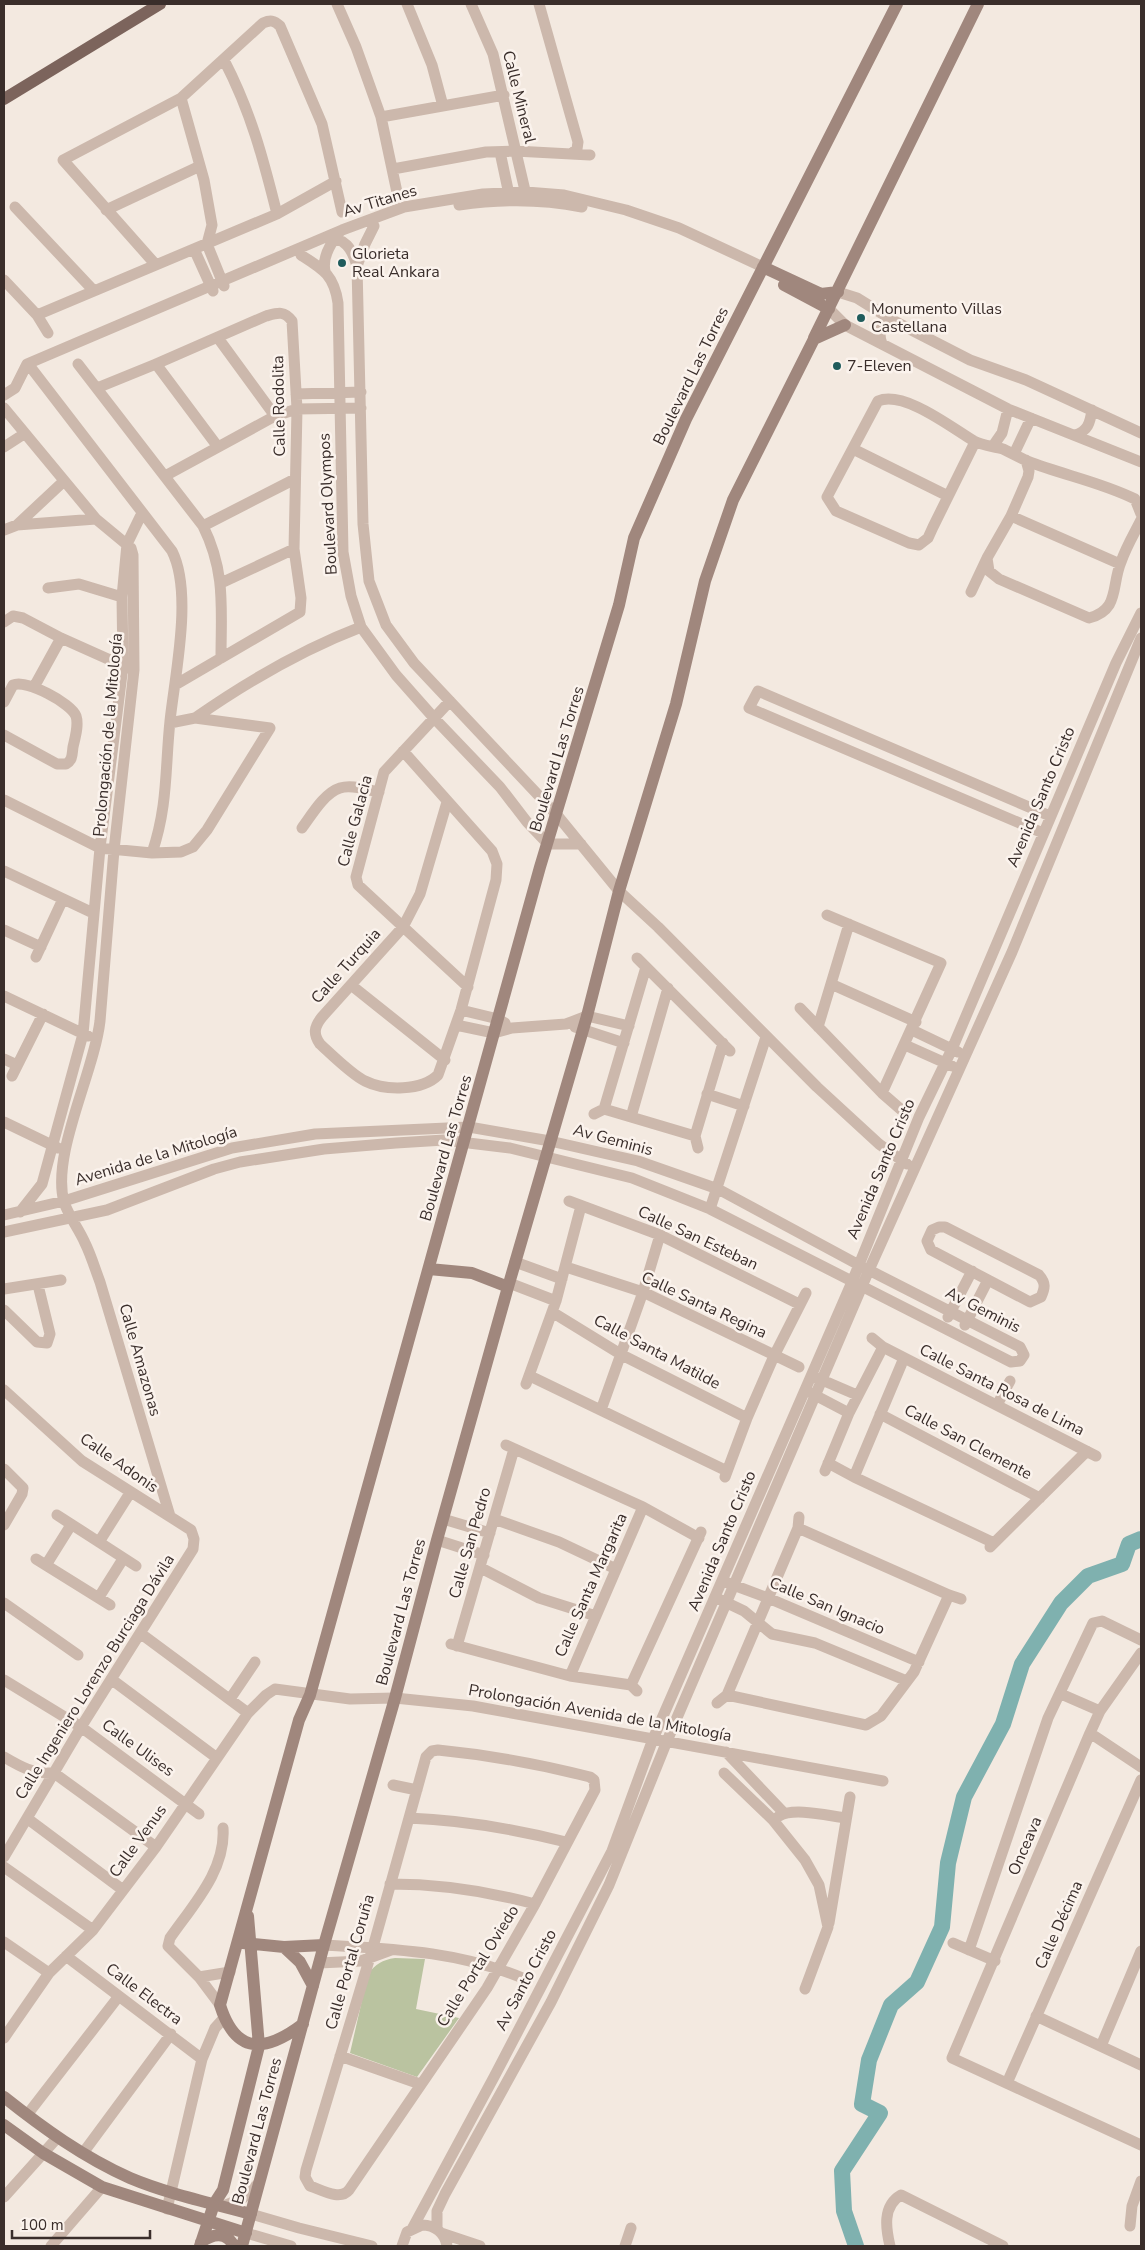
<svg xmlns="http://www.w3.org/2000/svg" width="1145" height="2250" font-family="'Nunito Sans',sans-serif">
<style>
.green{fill:#bac3a0}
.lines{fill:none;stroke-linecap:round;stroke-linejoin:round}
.river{stroke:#7fb1af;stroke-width:16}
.street{stroke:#ccb8ac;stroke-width:11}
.secondary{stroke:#a0877d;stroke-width:12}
.primary{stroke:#7c645c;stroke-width:12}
.poi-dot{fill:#205c5c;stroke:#fbf3ed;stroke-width:2}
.labels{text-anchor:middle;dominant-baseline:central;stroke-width:5;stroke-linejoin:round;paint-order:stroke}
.street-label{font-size:16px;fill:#3a2e2b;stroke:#fbf3ed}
.poi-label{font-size:16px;fill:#3a2e2b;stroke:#fbf3ed;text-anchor:start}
</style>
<rect width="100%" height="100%" fill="#f3e9e0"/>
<path class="green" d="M395 1958 425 1959 416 2009 459 2018 417 2077 350 2053 368 1974C376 1964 382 1960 395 1958Z"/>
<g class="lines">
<path class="river" d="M856 2246 844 2211 842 2171 880 2113 862 2104 869 2060 891 2005 917 1982 942 1927 948 1863 964 1797 1003 1724 1022 1664 1061 1603 1088 1576 1122 1564 1129 1544 1141 1539"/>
<path class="street" d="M337 4 356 47 381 117
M407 4 432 65 443 106
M471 4 493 54 527 199
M539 4 578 142 577 149 571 154
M224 60C251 112 263 158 277 214
M181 98 204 180 212 225 207 244 224 286
M500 152 510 199
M393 169 486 152 515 151 590 155
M398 197 381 117 504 95
M459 205C500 199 542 199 582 207
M15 207 94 291
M106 210 200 166
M326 237C345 238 352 248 357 266L363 524 369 581 386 625 414 663 557 815 619 891 658 927 817 1087 879 1144 907 1164
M194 249 213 291
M301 255C323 269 334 275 338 303L343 552 351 596 361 627 396 675 434 718 500 787 527 822 548 844H581
M156 265 63 160 181 98 263 23C270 20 274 20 280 26L322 124 342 212
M357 266 365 244 374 226
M325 271C322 257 330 244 339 233
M4 280 37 315 48 333
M838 292 857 298 894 321 970 360 1026 380 1141 433
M829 309 845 325 1008 409 1141 462
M37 315 277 214 336 181
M218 338 275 416
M882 344C878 332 879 323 894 321
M78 364 203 526C226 572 221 609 221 658
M156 364 218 447
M32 369 172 551C193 593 175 674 170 721 165 769 168 806 152 853
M97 388 156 364 266 316C277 313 284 310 292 321L297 409 294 549 301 598 300 612 175 685
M296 394 361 392
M4 395 15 388 27 364 342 230 404 207 483 194 526 192 564 195 626 210 679 228 763 267
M4 408 96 519 131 548 133 555 134 670 114 850 100 1021C94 1073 51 1154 64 1202 69 1217 79 1229 85 1243 91 1255 95 1269 100 1282L170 1516
M1075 435C1088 431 1090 423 1092 410
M975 442 933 527 928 538 919 545 909 543 836 511 827 497 878 401C904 390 952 428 974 441 983 446 993 446 1003 449 1011 453 1019 457 1027 461 1063 475 1101 482 1135 499L1141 514
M993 446 1002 433 1008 409
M4 447 24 434
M853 449 948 496
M1014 454 1031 418
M1026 460 1029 471 1028 477 1011 516 987 558 989 571 999 579 1089 618C1120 610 1111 586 1121 562 1126 547 1134 534 1141 520
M165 476 275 416 297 409 361 408
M1011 516 1120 564
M17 525 96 519
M203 526 295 479
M4 530 17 525 64 481
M221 583 294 549
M48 588 79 584 122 597
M971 592 987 558
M4 622 13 616 23 618 61 638 128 668
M34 687 61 638
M450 701 384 772 356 877 358 885 468 987
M4 702 13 685C26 679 71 703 76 716 79 725 75 738 73 747 72 754 73 760 66 764H57L4 735
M195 718C248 681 301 650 361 627
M403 751 492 851 497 864 496 880 461 1010 438 1075C422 1091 385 1091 365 1081 352 1075 331 1054 320 1044 313 1034 314 1027 322 1017L403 927 420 894 447 802
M4 800 100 848 152 853 181 852 193 847 207 830 270 728 195 718 170 723
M302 828C311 816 324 793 340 788 352 784 367 790 379 792
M1043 833 749 708 758 691 1050 816
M4 871 93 913
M827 915 941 963 882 1093
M4 930 41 947
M36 957 63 899
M637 958 730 1051
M831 984 916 1022
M351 985 445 1060
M4 996 88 1036
M800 1008 882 1093 905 1113
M461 1010 498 1019 505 1023
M456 1025 494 1033 512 1028 566 1024 587 1016 629 1026
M575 1027 624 1043
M818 1027 849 924
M912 1030 958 1052
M905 1045 952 1066
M4 1059 17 1065
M12 1076 43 1014
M707 1094 744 1106
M604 1109 695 1136
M594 1114 604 1109 646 967
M631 1117 668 988
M4 1122 58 1148
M698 1148 695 1136 723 1043
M569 1201 660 1235 799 1304
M710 1209 766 1037
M20 1212 42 1184 83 1034 100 848 123 666 122 597 127 544 142 513
M4 1215 64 1201 232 1148 315 1134 469 1127 550 1141 638 1161 718 1189 859 1265 1020 1347 1024 1355 1020 1361 1011 1362 710 1209 632 1178 510 1148 444 1140 396 1143 324 1149 240 1162 214 1169 107 1210 4 1232
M939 1227H945L1039 1275C1046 1283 1045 1288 1041 1297L1030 1302 931 1250 927 1241 932 1230Z
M515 1262 562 1279
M566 1267 643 1292 799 1367
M509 1283 556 1301
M4 1289 61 1280
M4 1310 37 1342 47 1343 50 1334 38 1285
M552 1312 622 1355 747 1418
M948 1317 972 1271
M965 1325 988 1280
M872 1338 883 1347 1096 1456
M530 1376 727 1471
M815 1377 857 1395
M526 1384 556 1301 581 1206
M4 1390 82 1461 191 1530 194 1539 193 1549 81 1727 4 1857
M809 1392 849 1413
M997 1405 1010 1381
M601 1410 643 1292 660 1235
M880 1414 1040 1498
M506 1445 643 1507 699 1538
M828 1463 854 1477 994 1543
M4 1469 23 1488 22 1494 4 1525
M825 1471 849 1413 883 1347
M725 1477 747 1418 774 1356 806 1293
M854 1477 904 1358
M57 1515 136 1566
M443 1519 490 1533
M494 1519 559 1542 616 1569
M798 1528 949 1595 961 1599
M437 1540 484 1555
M99 1542 130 1493
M990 1547 1087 1451
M36 1559 110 1605
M46 1565 71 1525
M481 1568 539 1598 596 1616
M728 1583 768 1598 919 1662
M99 1597 123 1559
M721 1600 744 1611 772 1634 815 1643 907 1681
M4 1603 78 1655
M140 1633 248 1713
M451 1644 570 1676 631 1685 637 1691
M457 1646 514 1449
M1141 1653 1100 1711 1090 1733 952 2058 1141 2145
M570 1676 643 1507
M111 1679 217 1758
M4 1680 81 1727 199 1814
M631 1685 701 1532
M1061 1694 1100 1711
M727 1695 866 1725 881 1716 914 1672 949 1595
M230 1699 255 1662
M717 1703 727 1695 798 1528 799 1517
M1090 1733 1141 1767
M438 1750C489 1755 539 1764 590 1777L594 1780 595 1790 535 1904 487 1988 349 2190C340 2201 322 2190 310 2186L305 2177 306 2170 373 1947 426 1757 432 1751Z
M726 1752 784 1813
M4 1757C21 1767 33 1774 54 1773L156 1847
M724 1773 773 1820 805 1860 819 1885 828 1927 805 1989
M393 1785 417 1790
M779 1816C794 1807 829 1816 846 1818
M409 1818C463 1820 514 1829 566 1842
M28 1819 123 1890
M4 1867 93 1930
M390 1884C440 1884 487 1891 535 1904
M829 1923 850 1797
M4 1942 49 1973
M953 1943 995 1961
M324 1945C394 1949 459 1951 525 1979
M969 1950 1048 1718 1093 1623 1102 1621 1141 1640
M66 1956 202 2059
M319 1963 361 1961 391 1950
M199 1977 230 1972
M220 2005 199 1977 168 1946 170 1938C193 1905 226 1870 223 1828
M1036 2016 1141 2065
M4 2038 49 1973 93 1930 156 1847 248 1713 266 1695 275 1689 350 1699 395 1698 473 1706 883 1781
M1101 2046 1141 1951
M340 2056 420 2084
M1007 2083 1141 1780
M27 2115 119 1996
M83 2153 171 2034
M4 2197 57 2138
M223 2206 243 2198 259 2183
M167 2209 202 2059 215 2028 224 2018
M251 2214 299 2228 372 2246
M1130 2226 1132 2206 1141 2181
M412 2229 494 2077 612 1851 653 1739 852 1282 919 1117 952 1049 1116 663 1141 613
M437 2229V2211L445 2194 551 2002 609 1885 667 1741 869 1270 1012 952 1141 638
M246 2233 291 2246
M441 2233 480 2246
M51 2246 102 2187
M402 2246 407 2232 422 2225C435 2225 445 2233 447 2246
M625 2246 631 2228
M890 2246C886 2229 882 2206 901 2195L1003 2246"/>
<path class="secondary" d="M763 267 821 294 838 292
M784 285 829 309
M814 338 978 4
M429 1269 472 1273 508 1287
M243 1943 284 1947 324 1945
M284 1947 300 1962 313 1986
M303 2024C266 2052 236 2056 220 2005L299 1720 310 1695 540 867 619 605 634 538 686 419 897 4
M4 2097C43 2128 83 2157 130 2178 168 2194 211 2203 251 2214
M4 2125 43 2153 102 2187 246 2233
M201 2242C213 2234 226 2231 234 2246
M200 2246 214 2204 223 2190 259 2046 248 1916
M242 2246 324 1945 395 1698 437 1540 508 1287 587 1016 619 891 676 704 705 581 733 500 814 339 845 325"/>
<path class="primary" d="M4 99 160 4"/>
</g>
<g class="poi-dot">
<circle cx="342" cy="263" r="5"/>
<circle cx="861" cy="318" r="5"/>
<circle cx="837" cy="366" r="5"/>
</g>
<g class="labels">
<g class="street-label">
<text transform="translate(519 97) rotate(76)">Calle Mineral</text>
<text transform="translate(380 201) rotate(-17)">Av Titanes</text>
<text transform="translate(691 376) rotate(-64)">Boulevard Las Torres</text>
<text transform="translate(279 406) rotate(-91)">Calle Rodolita</text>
<text transform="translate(328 504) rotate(-93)">Boulevard Olympos</text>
<text transform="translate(108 735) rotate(-85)">Prolongación de la Mitología</text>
<text transform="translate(557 759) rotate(-73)">Boulevard Las Torres</text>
<text transform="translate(1041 797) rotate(-67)">Avenida Santo Cristo</text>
<text transform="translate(355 821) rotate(-75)">Calle Galacia</text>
<text transform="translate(346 966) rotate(-48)">Calle Turquia</text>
<text transform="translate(613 1140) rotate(15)">Av Geminis</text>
<text transform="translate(446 1148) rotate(-74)">Boulevard Las Torres</text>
<text transform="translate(156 1156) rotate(-17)">Avenida de la Mitología</text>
<text transform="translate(881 1169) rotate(-67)">Avenida Santo Cristo</text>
<text transform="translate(698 1238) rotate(25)">Calle San Esteban</text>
<text transform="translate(704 1305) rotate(25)">Calle Santa Regina</text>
<text transform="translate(983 1310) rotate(27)">Av Geminis</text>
<text transform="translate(657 1352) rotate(28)">Calle Santa Matilde</text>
<text transform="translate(140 1360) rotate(74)">Calle Amazonas</text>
<text transform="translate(1002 1390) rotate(27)">Calle Santa Rosa de Lima</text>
<text transform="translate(968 1442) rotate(28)">Calle San Clemente</text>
<text transform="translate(119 1463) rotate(35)">Calle Adonis</text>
<text transform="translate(722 1541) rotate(-67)">Avenida Santo Cristo</text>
<text transform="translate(470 1543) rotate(-74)">Calle San Pedro</text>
<text transform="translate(591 1585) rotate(-66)">Calle Santa Margarita</text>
<text transform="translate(827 1606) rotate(23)">Calle San Ignacio</text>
<text transform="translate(401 1612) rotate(-75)">Boulevard Las Torres</text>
<text transform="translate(95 1677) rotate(-58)">Calle Ingeniero Lorenzo Burciaga Dávila</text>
<text transform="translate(600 1713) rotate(10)">Prolongación Avenida de la Mitología</text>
<text transform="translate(138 1748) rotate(36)">Calle Ulises</text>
<text transform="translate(138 1841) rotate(-54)">Calle Venus</text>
<text transform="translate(1025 1846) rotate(-67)">Onceava</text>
<text transform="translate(1059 1925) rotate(-66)">Calle Décima</text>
<text transform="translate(350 1962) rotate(-74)">Calle Portal Coruña</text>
<text transform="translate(478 1966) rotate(-58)">Calle Portal Oviedo</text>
<text transform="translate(526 1980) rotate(-62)">Av Santo Cristo</text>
<text transform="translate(144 1994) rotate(37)">Calle Electra</text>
<text transform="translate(257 2131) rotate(-75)">Boulevard Las Torres</text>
</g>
<g class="poi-label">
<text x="352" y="254">Glorieta<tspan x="352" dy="18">Real Ankara</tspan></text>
<text x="871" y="309">Monumento Villas<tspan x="871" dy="18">Castellana</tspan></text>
<text x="847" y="366">7-Eleven</text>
</g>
</g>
<rect width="1145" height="2250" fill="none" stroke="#3a2e2b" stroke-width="10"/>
<path d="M12 2230v8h138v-8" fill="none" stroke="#3a2e2b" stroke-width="2.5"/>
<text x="20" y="2230" font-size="15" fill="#3a2e2b" stroke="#fbf3ed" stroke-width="4" paint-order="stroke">100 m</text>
</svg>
